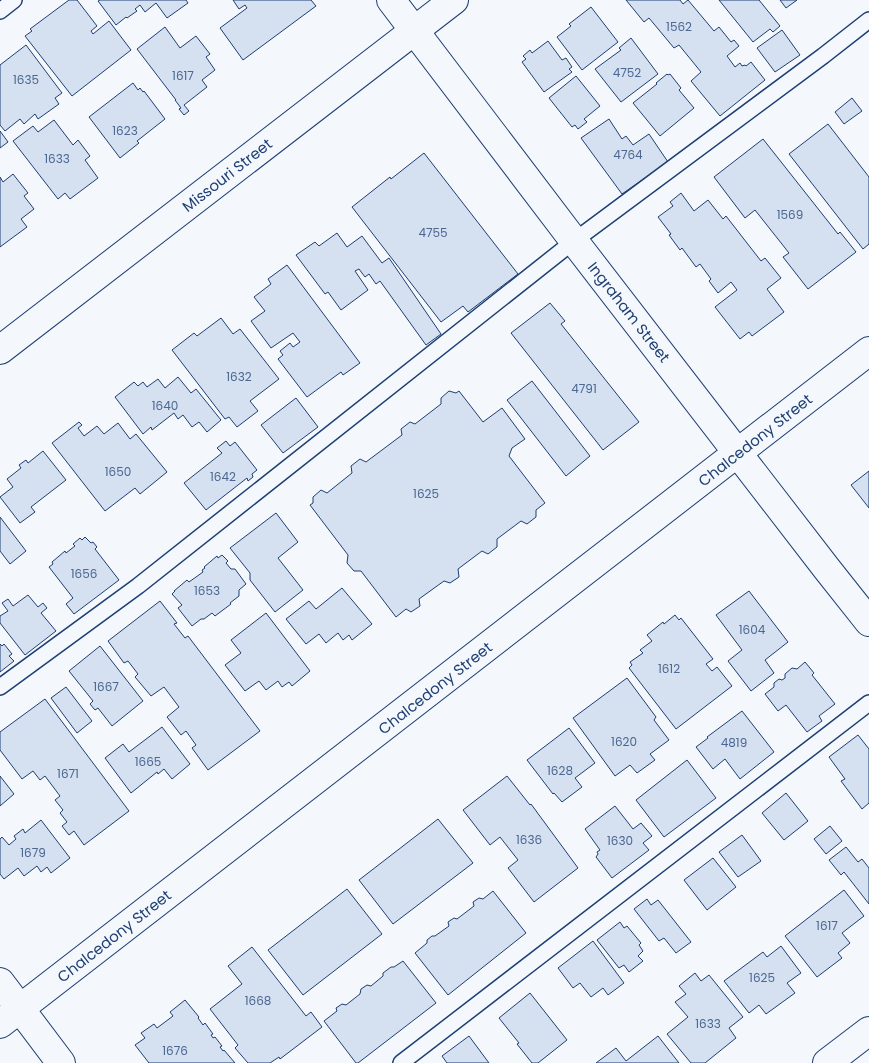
<svg xmlns="http://www.w3.org/2000/svg" width="869" height="1063" font-family="Poppins,sans-serif">
<style>
.building{fill:#d5e0f0;stroke:#1d3f73}
.lines{fill:none;stroke-linecap:round;stroke-linejoin:round}
.service-casing{stroke:#1d3f73;stroke-width:18}
.minor-casing{stroke:#1d3f73;stroke-width:30}
.secondary-casing{stroke:#1d3f73;stroke-width:30}
.service{stroke:#f4f7fb;stroke-width:15}
.minor{stroke:#f4f7fb;stroke-width:28}
.secondary{stroke:#f4f7fb;stroke-width:28}
.labels{text-anchor:middle;dominant-baseline:central;stroke-width:4;stroke-linejoin:round;paint-order:stroke}
.number-label{font-size:12px;fill:#4b6792}
.street-label{font-size:15px;fill:#1d3f73;stroke:#f4f7fb}
</style>
<rect width="100%" height="100%" fill="#f4f7fb"/>
<path class="building" d="M69 0H77L97 26 91 31 93 34 109 21 131 50 72 96 25 36 32 31 30 29Z
M100 0H186L188 3 167 18 156 3 145 12 140 5 135 9 137 11 127 18 126 17 116 25 98 1Z
M233 0H311L316 6 243 60 220 28 247 8 245 5 239 9Z
M626 0H680L683 4 688 0 714 31 719 27 731 42 734 40 739 46 727 56 735 67 740 63 742 66 745 65 746 66 751 62 765 80 720 116 691 81 701 72 679 45 674 48 649 18 644 22Z
M719 0H759L780 26 773 32 770 29 753 42Z
M780 0H797L786 8Z
M591 7 618 42 582 70 557 37 571 26 569 24Z
M165 27 180 48 196 36 210 54 206 57 215 70 202 80 207 87 184 105 189 111 184 115 179 109 181 108 175 100H176L137 49Z
M782 30 800 55 775 72 757 48Z
M631 38 658 74 621 102 595 69 621 50 619 48Z
M548 41 562 60 566 58 572 67 569 69 572 72 544 92 522 62 526 59 523 56 530 50 532 53Z
M26 45 62 93 55 98 59 104 38 119 35 114 24 124 20 119 5 131 0 125V65Z
M667 74 668 75 670 74 681 88 679 90 694 108 660 136 633 103 657 84 656 83Z
M576 76 600 106 584 119 587 122 578 129 575 125 572 127 549 98Z
M133 83 138 90 140 88 143 92 144 91 165 119 137 141 139 143 120 158 89 117Z
M852 98 862 111 844 124 835 112Z
M609 119 622 139 626 136 633 145 649 134 668 162 622 194 581 138Z
M54 120 73 145 78 140 90 156 85 160 98 178 70 199 65 193 58 199 13 141 33 126 38 132Z
M828 124 869 177V244L863 249 789 154Z
M0 131 8 142 0 148Z
M763 139 838 234 840 232 856 252 808 289 783 257 789 253 755 210 745 218 714 177Z
M424 153 518 274 468 312 463 306 441 322 352 207 390 177 391 179Z
M13 174 28 193 24 196 34 209 21 219 27 227 0 247V177L3 182Z
M681 193 694 211 708 200 723 219 726 216 761 261 765 258 781 278 767 289 784 312 752 336 749 332 740 339 715 307 737 290 731 282 718 293 709 281 711 279 700 264 696 267 682 248 680 250 669 235 671 234 658 217 673 206 670 202Z
M337 233 347 247 362 236 382 263 389 258 441 334 426 345 380 281 376 284 369 274 365 277 359 269 355 271 368 290 341 310 328 292 325 294 296 255 315 242 319 246Z
M287 265 360 363 343 375 341 372 307 397 278 359 283 355 280 351 290 343 293 347 300 342 293 333 271 348 251 321 265 311 254 297 271 284 268 279Z
M550 303 565 321 561 324 639 422 603 450 511 333Z
M221 318 233 334 240 329 279 379 250 401 258 411 237 427 229 417 225 419 172 350 194 333 197 336Z
M178 377 191 393 196 389 221 420 207 432 199 422 192 427 183 415 178 419 174 413 152 430 151 427 143 434 115 397 134 382 138 386 143 382 147 387 158 379 165 388Z
M532 381 590 456 566 476 507 400Z
M449 391 456 393 459 391 483 422 502 408 525 439 512 448 509 456 545 503 536 510V517L527 524 521 521 497 539V547L488 554 482 551 458 569 459 577 450 583 444 581 419 599 420 606 411 612 406 609 396 617 361 571H354L347 563 348 555 310 505 313 503V497L321 490 327 493 352 473 351 466 360 459 366 462 402 435 401 429 410 422 415 424 441 404V398Z
M296 398 318 427 283 453 261 425Z
M79 422 82 425 78 428 84 436 97 426 104 434 118 423 130 439 136 434 167 472 140 494 135 488 105 511 52 443Z
M226 441 230 446 235 442 257 470 252 474 253 477 248 481 247 478 206 510 184 483 222 453 217 448Z
M43 451 66 480 31 507 35 512 20 523 0 497 13 487 7 479 21 468 19 465 26 460 28 463Z
M869 471V508L851 485Z
M276 513 298 542 278 558 303 590 275 612 250 580V573L230 548Z
M0 517 26 551 10 564 0 551Z
M85 537 91 543 93 542 97 547 95 549 119 580 74 614 66 604 73 598 49 567 53 564 52 562 65 551 66 553 75 546 73 544 80 538 82 540Z
M222 555 228 561 226 563 231 569H235L246 584 239 590V596L230 603 231 604 215 616 212 613 204 619H201L192 626 178 608 182 605 172 594 175 591H174L187 580 189 582 203 572 202 570 205 568 204 567 217 556 218 558Z
M342 588 372 624 352 640 349 635 343 640 338 633 326 643 319 634 306 644 286 619 309 601 316 609Z
M749 591 788 642 765 660 774 673 751 691 728 661 742 650 716 615Z
M28 595 38 607 43 603 47 608 41 613 56 631 25 655 0 623V616L8 611 2 603 8 599 13 606Z
M160 601 177 623 174 624 185 638 188 636 260 731 208 770 192 748 196 745 186 731 181 735 167 717 179 707 164 687 151 696 135 677 138 674 128 661 124 663 108 641Z
M266 613 310 671 292 686 289 682 282 687 278 681 266 690 259 681 245 691 225 665 241 653 231 640Z
M675 615 679 620 681 618 713 659 706 664 712 671 717 667 732 686 676 729 629 668 632 665 630 662 643 653 640 650 652 641 647 635 663 622 664 624Z
M0 644 2 646 4 644 12 654 9 656 14 661 0 672Z
M100 646 143 701 112 726 98 708 95 710 90 704 93 701 69 671Z
M805 662 814 673 812 675 835 704 819 716 822 721 807 732 786 705 778 711 765 694 774 687V683L779 679 782 680 785 678V674L792 668 797 669Z
M627 678 656 717 654 720 669 740 650 754 655 760 637 773 630 765 615 776 573 718Z
M66 687 92 721 77 733 51 698Z
M45 699 129 811 84 845 74 831 69 835 62 826 67 822 60 813 63 810 55 800 60 796 45 776 40 780 33 771 22 779 0 750V732Z
M742 711 774 752 740 779 725 759 713 769 696 747 708 738 707 737Z
M162 727 190 764 172 779 164 769 158 774 157 772 131 793 105 758 123 744 129 752Z
M569 728 595 763 575 778 582 787 562 802 554 793 553 794 527 760Z
M858 735 869 749V803L862 809 841 781 845 779 829 757Z
M687 760 716 798 664 837 636 800Z
M0 776 14 794 0 806Z
M507 776 530 805 531 804 578 868 534 902 508 868 518 860 500 837 490 845 463 810Z
M786 793 808 821 784 840 762 813Z
M615 806 633 829 641 823 652 836 643 843 649 850 612 878 596 857 598 854 597 852 600 850 585 829Z
M438 819 473 863 393 924 359 880Z
M41 820 70 858 51 873 47 867 41 872 37 866 24 876 18 868 4 879 0 874V839L2 837 9 845 16 839 14 836 23 829 25 833Z
M830 826 842 841 826 854 814 839Z
M742 835 761 861 738 877 719 852Z
M846 847 858 862 862 859 869 868V904L844 872 841 875 829 860Z
M713 858 736 887 707 910 684 880Z
M347 889 382 934 303 995 268 950Z
M844 890 864 916 842 933 850 943 838 953 842 958 817 977 785 936Z
M493 891 526 933 448 995 415 953 427 943V940L432 936H435L449 926 448 922 454 918 457 919 474 906 473 902 479 898 483 899Z
M647 899 651 905 658 900 691 942 676 953 664 938 659 941 634 909Z
M620 922 624 928 627 926 641 943 639 945 643 951 638 956 643 961 629 972 624 965 619 968 597 940Z
M593 941 624 983 608 995 603 988 591 997 580 983 573 988 558 968Z
M781 946 801 973 787 983 795 993 766 1014 759 1005 749 1013 724 981 763 952 767 957Z
M252 947 306 1016 311 1012 322 1027 280 1059 279 1057 270 1063H248L235 1048 238 1045 210 1009 242 984 228 966Z
M403 961 436 1003 358 1063H356L324 1021 337 1011 336 1008 342 1004 346 1005 360 994 361 989 367 985 371 986 383 976V973L391 967H394Z
M695 973 701 981 709 975 743 1017 729 1028 736 1038 705 1063H691L667 1034 688 1017 675 1002 686 994 679 986Z
M530 993 567 1040 538 1063H532L517 1044 519 1043 499 1018Z
M185 1000 199 1017 198 1018 203 1025 205 1023 213 1034 211 1035 213 1038 215 1037 222 1046 220 1047 223 1051 224 1050 235 1063H149L135 1045 145 1038 141 1033 154 1024 157 1028 173 1016 170 1012Z
M469 1036 489 1063H447L442 1056Z
M658 1036 679 1063H596L616 1048 626 1061Z"/>
<g class="lines">
<g class="service-casing">
<path id="service" d="M0 11 14 0
M0 687 138 586 574 241 823 56 869 20
M401 1063 869 703"/>
</g>
<g class="minor-casing">
<path id="minor" d="M0 350 454 0
M0 982 61 1063
M0 1024 869 351
M827 1063 869 1031"/>
</g>
<g class="secondary-casing">
<path id="secondary" d="M391 0 574 241 827 569 869 622"/>
</g>
<use href="#service" class="service"/>
<use href="#minor" class="minor"/>
<use href="#secondary" class="secondary"/>
</g>
<g class="labels">
<g class="number-label">
<text x="679" y="26">1562</text>
<text x="627" y="72">4752</text>
<text x="183" y="75">1617</text>
<text x="26" y="79">1635</text>
<text x="125" y="130">1623</text>
<text x="628" y="154">4764</text>
<text x="57" y="158">1633</text>
<text x="790" y="214">1569</text>
<text x="433" y="232">4755</text>
<text x="239" y="376">1632</text>
<text x="584" y="388">4791</text>
<text x="165" y="405">1640</text>
<text x="118" y="471">1650</text>
<text x="223" y="476">1642</text>
<text x="426" y="493">1625</text>
<text x="84" y="573">1656</text>
<text x="207" y="590">1653</text>
<text x="752" y="629">1604</text>
<text x="669" y="668">1612</text>
<text x="106" y="686">1667</text>
<text x="624" y="741">1620</text>
<text x="734" y="742">4819</text>
<text x="148" y="761">1665</text>
<text x="560" y="770">1628</text>
<text x="68" y="773">1671</text>
<text x="529" y="839">1636</text>
<text x="620" y="840">1630</text>
<text x="33" y="852">1679</text>
<text x="827" y="925">1617</text>
<text x="762" y="977">1625</text>
<text x="258" y="1000">1668</text>
<text x="708" y="1023">1633</text>
<text x="175" y="1050">1676</text>
</g>
<g class="street-label">
<text transform="translate(227 175) rotate(-38)">Missouri Street</text>
<text transform="translate(629 312) rotate(52)">Ingraham Street</text>
<text transform="translate(755 440) rotate(-38)">Chalcedony Street</text>
<text transform="translate(435 688) rotate(-38)">Chalcedony Street</text>
<text transform="translate(114 936) rotate(-38)">Chalcedony Street</text>
</g>
</g>
</svg>
